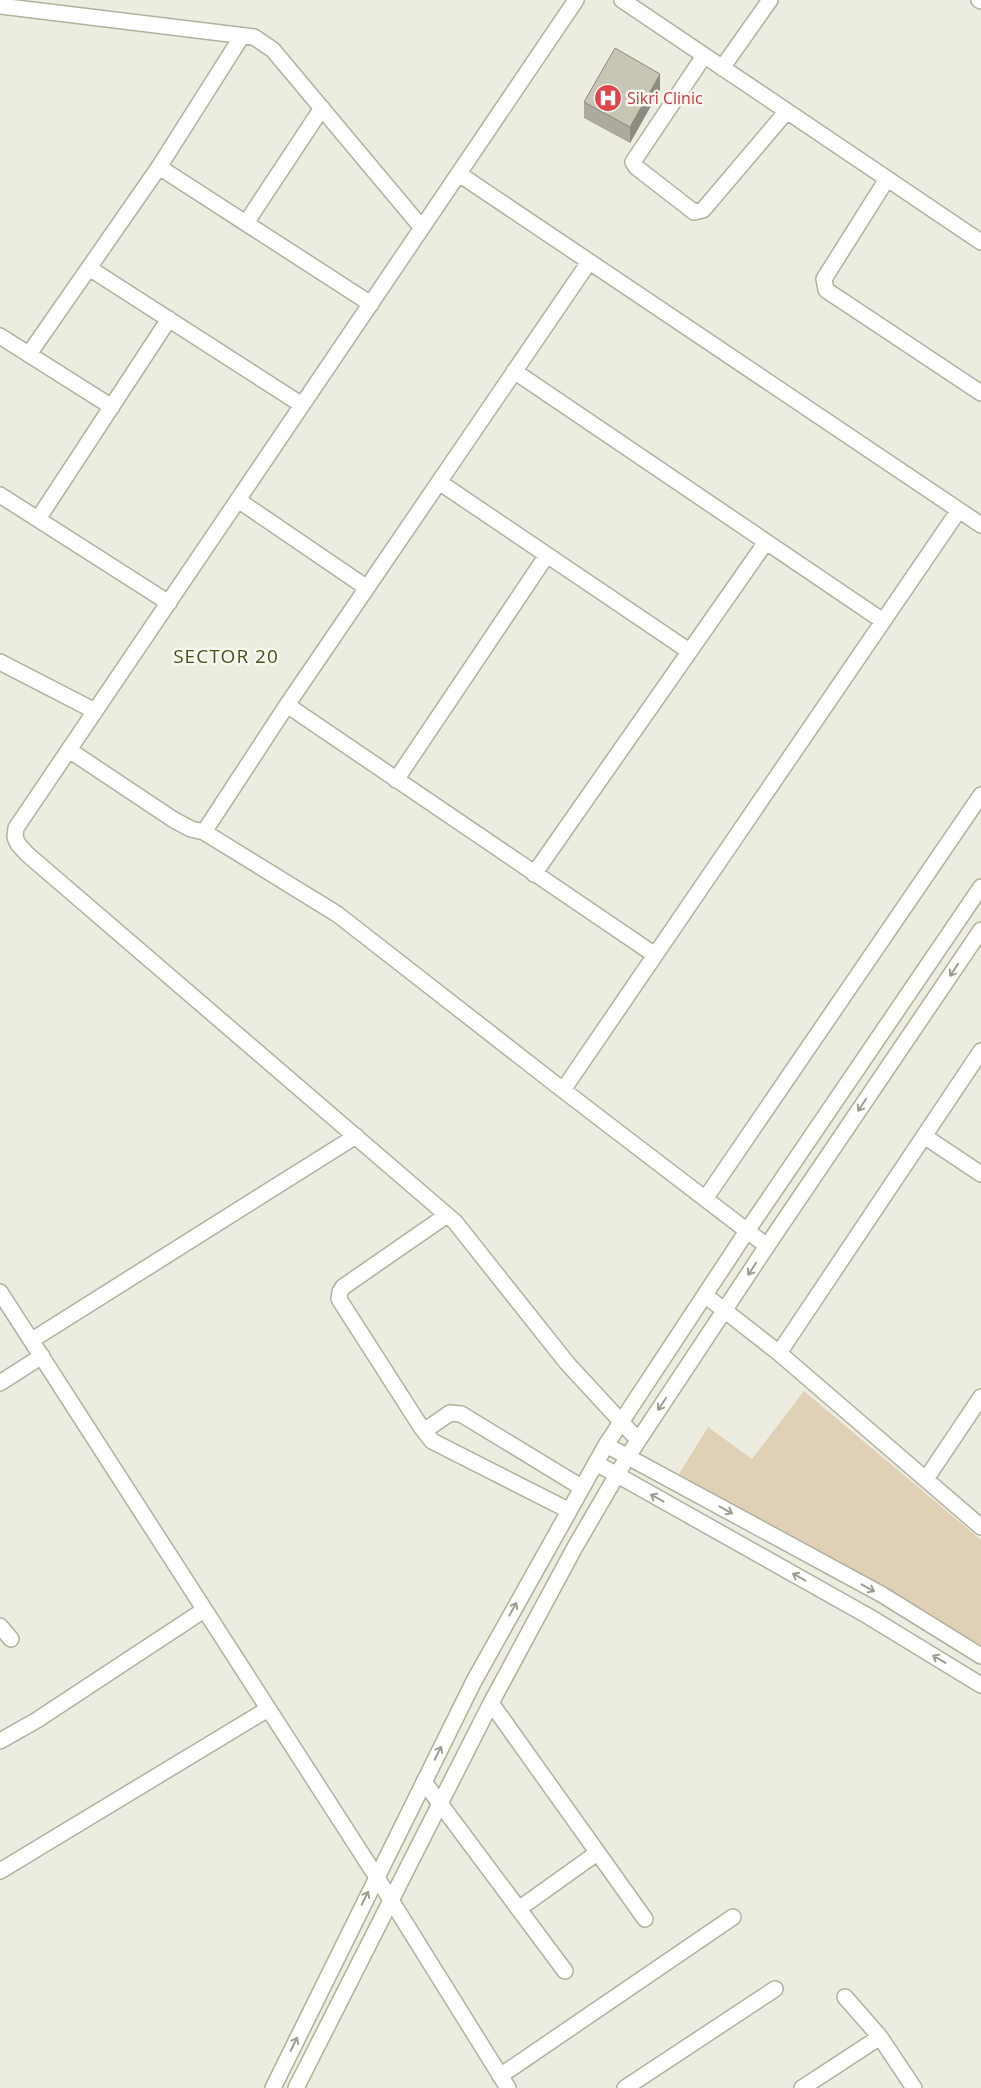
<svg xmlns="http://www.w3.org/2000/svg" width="981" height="2088" font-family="'Open Sans',sans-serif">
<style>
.green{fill:#e0d1b6}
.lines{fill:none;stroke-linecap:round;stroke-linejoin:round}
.minor-casing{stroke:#b0b19e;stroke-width:18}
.tertiary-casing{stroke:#b0b19e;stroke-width:18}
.secondary-casing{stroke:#b0b095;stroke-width:18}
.minor{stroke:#fff;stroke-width:15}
.tertiary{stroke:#fff;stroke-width:15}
.secondary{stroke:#fff;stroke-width:15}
.wall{fill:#abaa9c}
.shaded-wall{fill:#8b8b7f}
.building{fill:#c7c6b5;stroke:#8b8b7f}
.oneway{stroke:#9d9e8f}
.labels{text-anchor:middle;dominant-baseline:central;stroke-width:5;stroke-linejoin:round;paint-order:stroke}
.health-label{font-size:16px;fill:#be3a42;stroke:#f9f8f0;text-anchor:start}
.quarter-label{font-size:19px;letter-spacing:1px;fill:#4a5219;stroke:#f9f8f0}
</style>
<rect width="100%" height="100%" fill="#ecece0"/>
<path class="green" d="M804 1391 981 1540V1648L679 1474 708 1427 752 1459Z"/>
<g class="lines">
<g class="minor-casing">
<path id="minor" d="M576 0 16 828 15 837 18 844 27 854 455 1222 567 1363 638 1440
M622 0 981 242
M979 0 981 1
M0 6 254 37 273 50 422 228
M704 56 633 162 636 167 694 212 703 210 787 111
M722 68 770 0
M159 167 371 304
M459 174 981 525
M887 179 824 279 826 290 981 393
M246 223 322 108
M89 268 302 405
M0 336 112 407
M29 354 159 167 242 36
M514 371 883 621
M439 482 689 651
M0 495 169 603
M238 500 367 588
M38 519 169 319
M0 662 95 711
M287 705 655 955
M69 750 174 820 191 829 204 832 337 914 563 1090 767 1246
M396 780 547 555
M204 832 287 705 589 262
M534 874 766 542
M563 1090 959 510
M924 1136 981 1174
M705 1199 981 795
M447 1215 343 1287 340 1292 339 1299 421 1427 432 1441 568 1510
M706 1296 779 1353 981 1527
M32 1340 356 1136
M779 1353 981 1051
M0 1383 42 1356
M424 1431 450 1413 461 1414 581 1487
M606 1445 881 1594 981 1656
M596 1463 868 1616 981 1685
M926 1479 981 1397
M0 1626 11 1639
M491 1703 645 1919
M0 1741 37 1720 204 1610
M424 1782 565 1971
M0 1871 268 1709
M520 1908 597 1853
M845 1997 880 2037 914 2088
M500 2076 733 1917
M625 2088 775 1989
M802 2088 880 2037"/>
</g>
<g class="tertiary-casing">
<path id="tertiary" d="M0 1292 376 1876 508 2088"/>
</g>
<g class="secondary-casing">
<path id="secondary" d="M273 2088 474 1681 606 1445 747 1231 981 887
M296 2088 491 1703 575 1547 628 1456 767 1246 981 930"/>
</g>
<use href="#minor" class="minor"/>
<use href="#tertiary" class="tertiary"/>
<use href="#secondary" class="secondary"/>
</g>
<path class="wall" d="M660 90 630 143 584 118V102Z"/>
<path class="shaded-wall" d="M660 74V90L630 143V127Z"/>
<path class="building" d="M615 48 660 74 630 127 584 102Z"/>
<defs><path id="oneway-shaft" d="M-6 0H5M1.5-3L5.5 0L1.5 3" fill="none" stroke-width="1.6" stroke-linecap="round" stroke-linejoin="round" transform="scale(1.25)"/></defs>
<g class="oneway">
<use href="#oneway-shaft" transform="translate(954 970) rotate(124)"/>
<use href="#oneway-shaft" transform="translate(862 1105) rotate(124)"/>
<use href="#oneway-shaft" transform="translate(752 1269) rotate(123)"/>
<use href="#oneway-shaft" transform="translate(662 1404) rotate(124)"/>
<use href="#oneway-shaft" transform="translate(657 1498) rotate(-151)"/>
<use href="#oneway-shaft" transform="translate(726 1510) rotate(29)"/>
<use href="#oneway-shaft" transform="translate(799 1577) rotate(-151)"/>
<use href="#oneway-shaft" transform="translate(868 1588) rotate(29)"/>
<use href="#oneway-shaft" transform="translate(513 1609) rotate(-61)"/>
<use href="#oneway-shaft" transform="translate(939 1659) rotate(-149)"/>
<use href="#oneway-shaft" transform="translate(438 1753) rotate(-64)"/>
<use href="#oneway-shaft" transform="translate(365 1898) rotate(-64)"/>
<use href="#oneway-shaft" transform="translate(294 2044) rotate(-64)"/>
</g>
<defs>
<g id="hospital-disc" transform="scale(1.4375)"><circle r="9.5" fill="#e0444e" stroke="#f9f8f0"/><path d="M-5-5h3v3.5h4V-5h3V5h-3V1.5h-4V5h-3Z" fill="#fff"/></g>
</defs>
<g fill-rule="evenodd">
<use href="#hospital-disc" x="608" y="98"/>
</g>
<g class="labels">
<g class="health-label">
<text x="627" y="98">Sikri Clinic</text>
</g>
<g class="quarter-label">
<text x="226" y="656">SECTOR 20</text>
</g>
</g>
</svg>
